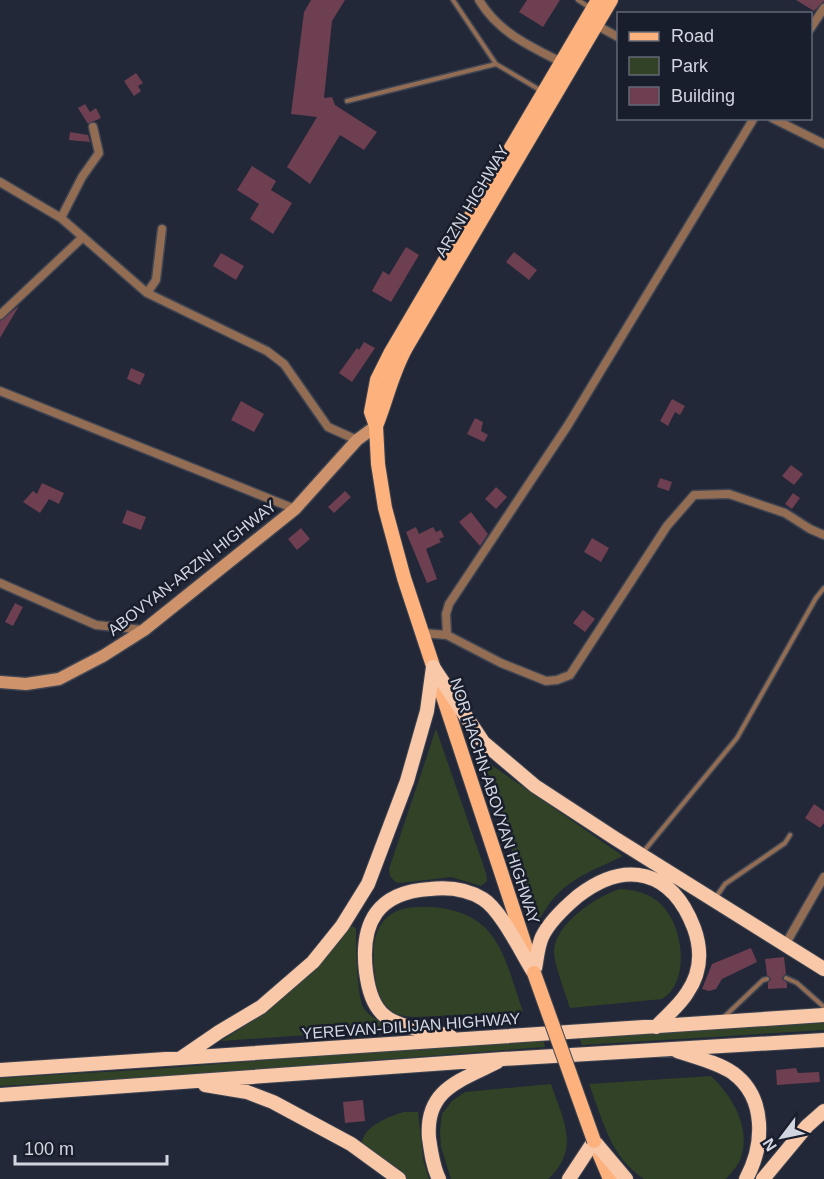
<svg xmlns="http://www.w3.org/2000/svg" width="824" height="1179" font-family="Arial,sans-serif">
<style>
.green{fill:#324226}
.building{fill:#6e3e51}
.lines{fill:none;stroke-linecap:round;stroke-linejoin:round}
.service-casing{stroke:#3e4452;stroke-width:7}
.minor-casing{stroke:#3e4452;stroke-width:11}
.secondary-casing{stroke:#3e4452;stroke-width:15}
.primary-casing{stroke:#3e4452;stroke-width:16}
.trunk-casing{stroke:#3e4452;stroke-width:16}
.service{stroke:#926d54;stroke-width:4}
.minor{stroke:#926d54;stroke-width:8}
.secondary{stroke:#ce936b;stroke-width:12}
.primary{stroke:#fdb17c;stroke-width:14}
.trunk{stroke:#f8c8a8;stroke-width:14}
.primary-bridge-casing{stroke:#3e4452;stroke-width:16;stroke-linecap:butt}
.primary-bridge{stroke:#fdb17c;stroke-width:14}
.labels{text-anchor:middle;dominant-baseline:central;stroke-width:5;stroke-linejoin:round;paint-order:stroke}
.street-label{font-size:16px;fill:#d2d6e0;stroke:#191e2d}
</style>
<rect width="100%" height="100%" fill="#222837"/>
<path class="green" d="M436 729 486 873 487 881 481 886 451 877 400 883 395 882 390 876 389 869Z
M480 757 623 856C583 875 558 882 537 924Z
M620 889C638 890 655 895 666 910 684 933 689 983 662 999L570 1008C566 995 553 961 554 950 556 923 597 896 620 889Z
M433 907C500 913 504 958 523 1012L415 1017C405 1016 396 1016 389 1009 379 1000 377 988 375 976 372 952 371 923 397 911 407 906 422 907 433 907Z
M353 926 356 929C356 943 357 996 363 1007 367 1014 375 1019 382 1022L383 1027 379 1030 221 1041 268 1011 319 965 350 927Z
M824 1023V1030L582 1045 579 1037Z
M543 1038 545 1047 171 1076 0 1086V1078L155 1069Z
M711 1076C732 1096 751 1127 741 1157 739 1165 732 1171 728 1177L725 1179H644C610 1157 603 1120 589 1084Z
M551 1084C563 1120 581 1149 548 1179H451L441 1147 440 1131 442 1114 452 1101 465 1092Z
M404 1112H418L423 1159 429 1179H404L362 1146C360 1128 389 1116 404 1112Z"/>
<path class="building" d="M311 0H345L332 21 324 98 332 97 335 105 377 132 364 150 340 135 310 184 287 167 317 117 291 114 304 12Z
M527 0H560L543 27 519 12Z
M796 0H824V1L814 11Z
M136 73 143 83 138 86 141 91 134 96 124 81Z
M85 104 90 112 96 108 101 118 88 124 78 108Z
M70 132 88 135 90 142 69 140Z
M252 166 276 181 271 190 292 203 273 234 250 219 259 204 237 190Z
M406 247 419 255 391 302 372 291 383 271 389 275Z
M514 252 537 270 529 280 506 262Z
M221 253 244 266 236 280 213 266Z
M19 306 0 338V321Z
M364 342 375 348 352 382 339 373 357 348 359 350Z
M131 368 145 374 140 385 127 379Z
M672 399 685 406 680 415 675 412 668 426 660 421Z
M241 401 264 414 254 432 231 420Z
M475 418 483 422 481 431 488 435 484 442 467 434Z
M791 465 803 474 794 485 782 476Z
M660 478 672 482 669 491 657 487Z
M42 483 64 493 59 504 49 499 40 513 23 502 33 491 37 494Z
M496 487 507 497 496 509 485 499Z
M345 491 351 497 334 513 328 507Z
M793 493 800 498 792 509 785 504Z
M127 510 146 517 141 530 122 523Z
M471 512 488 534 480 546 459 522Z
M416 527 419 534 433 527 436 532 441 530 444 537 439 539 441 542 426 549 437 579 427 583 406 532Z
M301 528 310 539 297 550 288 539Z
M592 538 609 548 601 562 584 552Z
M15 603 23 607 13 626 5 622Z
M583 610 595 619 585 632 573 623Z
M814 804 824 811V823L820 828 805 818Z
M751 948 757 962 722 979 716 989 709 991 702 989 712 964Z
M784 957 786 974 783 976 782 979 787 983V988L768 989V983L771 979 767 975 765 959Z
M796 1068 798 1073 819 1072 820 1082 777 1085 776 1070Z
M363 1100 365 1121 345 1123 343 1102Z"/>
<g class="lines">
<g class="service-casing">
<path id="service" d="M453 0 496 64 540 90
M578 0 589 7
M347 101 496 64
M644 851 737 738 816 598 824 588
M716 897 725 884 785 843 790 835
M786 978 797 983 824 1007
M723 1018 763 980 767 979"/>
</g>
<g class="minor-casing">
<path id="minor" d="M479 0C498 32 529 46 561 62
M596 25 618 37
M810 29 824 8
M772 118 824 144
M0 182 61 218 147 293 267 351 284 364 328 427 357 440
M61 218 82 177 99 153 93 127
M147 293 156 280 162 229
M0 315 83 237
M0 391 295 509
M0 583 96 625 144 630
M422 633 447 635 501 663 546 681 557 680 570 675 667 526 694 495 729 494 785 513 810 529 824 535
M447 635 446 614 449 604 568 425 754 118
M785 945 824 877"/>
</g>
<g class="secondary-casing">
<path id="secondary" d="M0 682 26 684 59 679 103 656 144 630 295 509 357 440 376 426"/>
</g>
<g class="primary-casing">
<path id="primary" d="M376 426C387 399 392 372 407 346L611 0
M529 957 404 578 385 508 378 464 376 426 371 412 377 380 391 352 598 0
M596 1146 610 1179"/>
</g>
<g class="trunk-casing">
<path id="trunk" d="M433 667 483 742 535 786 616 839 824 969
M534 973C537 962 537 948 542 937 549 922 565 907 578 896 626 859 672 870 694 928 702 950 701 973 687 993 679 1006 666 1016 656 1027
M450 1036C432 1031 399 1028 385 1016 372 1006 368 988 366 972 360 922 378 892 430 889 448 887 467 889 483 899 501 910 522 954 534 973
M677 1051C694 1057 717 1062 733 1073 767 1098 764 1146 746 1179
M181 1058 219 1032 261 1007 313 962 342 926 368 884 407 781 427 711 433 667
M0 1070 824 1015
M205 1085 247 1092 273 1102 351 1144 399 1179
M0 1095 503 1059 824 1040
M439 1179C433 1167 431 1152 429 1138 425 1089 460 1081 497 1062
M569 1179 594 1141 626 1179
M763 1179 807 1126 824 1111"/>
</g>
<use href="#service" class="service"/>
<use href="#minor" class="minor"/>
<use href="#secondary" class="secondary"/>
<use href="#primary" class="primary"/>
<use href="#trunk" class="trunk"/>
<g class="primary-bridge-casing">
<path id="primary-bridge" d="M534 973 594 1141"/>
</g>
<use href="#primary-bridge" class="primary-bridge"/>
</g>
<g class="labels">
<g class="street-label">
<text transform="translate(472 201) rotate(-59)">ARZNI HIGHWAY</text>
<text transform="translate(192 568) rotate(-38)">ABOVYAN-ARZNI HIGHWAY</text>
<text transform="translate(495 801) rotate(72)">NOR HACHN-ABOVYAN HIGHWAY</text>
<text transform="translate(411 1026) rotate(-4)">YEREVAN-DILIJAN HIGHWAY</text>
</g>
</g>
<rect x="617" y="12" width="195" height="108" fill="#191e2d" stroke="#636875" stroke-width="1.5"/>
<rect x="629" y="32" width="30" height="9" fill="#fdb17c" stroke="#636875" stroke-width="1.5"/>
<text x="671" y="42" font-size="18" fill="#d2d6e0">Road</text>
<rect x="629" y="57" width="30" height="18" fill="#324226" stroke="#636875" stroke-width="1.5"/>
<text x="671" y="72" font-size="18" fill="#d2d6e0">Park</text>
<rect x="629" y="87" width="30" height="18" fill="#6e3e51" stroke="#636875" stroke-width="1.5"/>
<text x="671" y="102" font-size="18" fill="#d2d6e0">Building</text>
<g transform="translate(782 1137) rotate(238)" stroke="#191e2d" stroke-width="4.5" paint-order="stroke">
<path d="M0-4.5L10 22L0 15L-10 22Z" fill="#d2d6e0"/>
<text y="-9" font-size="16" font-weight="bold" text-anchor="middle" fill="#d2d6e0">N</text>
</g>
<path d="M15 1155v9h152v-9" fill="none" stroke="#d2d6e0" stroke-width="3"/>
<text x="24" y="1155" font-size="18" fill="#d2d6e0" stroke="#191e2d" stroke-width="4.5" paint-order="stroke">100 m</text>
</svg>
